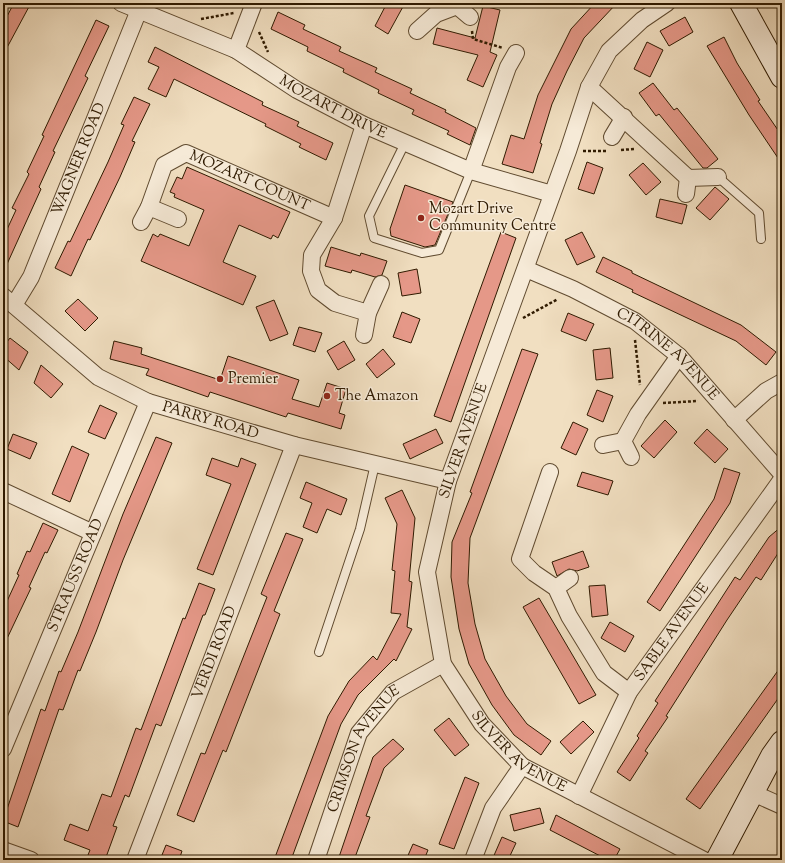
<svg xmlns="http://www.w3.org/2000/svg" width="785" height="863" font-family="'Sorts Mill Goudy',serif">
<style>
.building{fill:#e59888;stroke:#2f1a00}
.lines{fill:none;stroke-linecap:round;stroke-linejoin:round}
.lane-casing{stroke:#604b30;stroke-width:10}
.street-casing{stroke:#604b30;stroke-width:18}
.secondary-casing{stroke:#2f1a00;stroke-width:24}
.path{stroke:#2f1a00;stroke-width:2.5;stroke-dasharray:3 2;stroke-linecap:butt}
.lane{stroke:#f6ead7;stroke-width:8}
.street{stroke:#f6ead7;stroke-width:16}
.secondary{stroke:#f6ead7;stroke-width:22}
.poi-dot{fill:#8f2418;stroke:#f6ead7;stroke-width:1.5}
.labels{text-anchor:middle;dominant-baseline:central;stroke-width:3;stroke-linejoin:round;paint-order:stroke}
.street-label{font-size:15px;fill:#2f1a00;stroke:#f6ead7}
.poi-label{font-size:15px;fill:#2f1a00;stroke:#f6ead7;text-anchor:start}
</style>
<rect width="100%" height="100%" fill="#f1dfc1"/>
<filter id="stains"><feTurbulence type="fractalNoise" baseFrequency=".005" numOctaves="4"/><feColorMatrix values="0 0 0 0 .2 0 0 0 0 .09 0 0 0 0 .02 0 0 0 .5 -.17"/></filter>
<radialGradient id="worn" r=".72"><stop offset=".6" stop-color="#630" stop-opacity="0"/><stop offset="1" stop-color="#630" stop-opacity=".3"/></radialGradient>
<path class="building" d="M14 3H31L3 55V24Z
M387 3H405L388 34 375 26Z
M595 3H617L584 38 567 71 552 104 540 143 542 144 533 173 502 164 511 135 524 139 538 95 571 29Z
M483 6 500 10 490 52 497 55 483 87 467 80 478 55 433 44 437 28 475 38Z
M278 12 305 25 303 29 341 47 339 51 377 68 375 72 412 89 410 93 446 110 445 112 476 128 470 145 447 134 449 131 412 114 414 110 378 93 379 90 343 72 344 69 307 51 308 47 271 29Z
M685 17 693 32 669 46 660 31Z
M96 20 109 26 85 76 88 78 53 151 55 152 39 187 41 189 3 273V238L16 210 12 208 29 174 27 172 44 136 42 135Z
M724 37 737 63 760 100 758 101 782 136V164L749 115 707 46Z
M647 42 663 50 650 77 634 69Z
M155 47 263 102 262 105 299 122 297 126 333 143 326 160 299 147 301 144 265 126 266 124 174 79 166 97 148 89 159 67 148 62Z
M653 83 674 110 677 108 718 159 707 168H703L659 114 656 116 639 93Z
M134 97 150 104 132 141 135 142 120 177 90 240 88 239 71 276 55 268 68 241 70 242 108 162 124 125 121 124Z
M587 162 603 168 594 194 578 189Z
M643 163 661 182 646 195 629 175Z
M187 167 290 212 278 238 273 235 271 239 239 225 223 262 256 276 243 305 141 261 153 234 158 237 160 234 189 246 204 210 174 197 175 194 170 192 177 177 182 179Z
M405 185 453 202 435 245 425 247 391 236 390 229Z
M715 187 729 199 710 220 696 208Z
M660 199 687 205 682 224 656 217Z
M501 232 516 238 451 422 434 416Z
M582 232 595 257 577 265 565 240Z
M331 247 360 256 361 253 387 261 382 275 375 277 352 270 351 273 325 266Z
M603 257 632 271V273L741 325 776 352 766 365 736 341 632 292 633 290 596 272Z
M417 269 421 293 402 296 398 273Z
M78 299 98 318 85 331 65 311Z
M274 300 288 334 270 341 256 307Z
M402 312 420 319 411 343 393 337Z
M568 313 594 324 586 341 561 331Z
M299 327 322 333 315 352 293 345Z
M10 338 28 352 19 370 3 356V347Z
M114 341 142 348 141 354 220 380 228 356 299 380 292 399 319 407 327 383 346 389 339 413 345 415 341 429 288 413 286 417 210 392 208 397 146 375 149 369 110 359Z
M344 341 355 360 338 370 327 351Z
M610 348 613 378 596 380 593 350Z
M383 349 395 364 377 378 366 364Z
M522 349 538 354 470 538 468 583 475 624 485 659 506 696 527 724 551 741 541 755 514 735 492 705 469 664 459 629 451 577 452 542 472 493 470 492Z
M41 365 63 384 51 398 34 383Z
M597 390 613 396 603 422 587 415Z
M100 405 117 413 105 439 88 432Z
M665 420 677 432 654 458 641 446Z
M573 422 588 429 576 455 561 448Z
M436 429 443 443 410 459 403 444Z
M707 429 728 449 715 463 694 443Z
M13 434 37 443 30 459 7 449Z
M156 437 172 443 123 560 96 632 80 671 78 670 63 710 59 709 18 827 3 821 41 709 45 711 59 671 61 672 78 632 123 514Z
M72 446 89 454 70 502 52 494Z
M212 458 238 467 241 458 256 464 213 575 197 569 231 484 206 475Z
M724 468 740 473 730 503 660 611 647 602 714 499Z
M582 472 613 481 608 495 577 486Z
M306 482 347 499 341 515 327 509 317 533 303 527 312 503 300 498Z
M402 490 415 518 409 581 412 582 407 627 412 629 396 661 394 659 358 695 341 724 291 860H274L328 716 349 681 373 656 377 660 401 614 391 613 395 571 392 570 397 524 385 498Z
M43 523 58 530 47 553 45 552 29 587 31 588 3 647V610L19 575 17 574 27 551 30 552Z
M782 526V547L761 580 756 577 727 620 666 716 668 717 645 751 648 753 630 781 617 772 639 738 637 736 658 703 655 701 735 577 740 580 769 537Z
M286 533 303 539 274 611 280 614 226 752 223 750 194 822 177 815 201 753 205 754 267 597 261 594Z
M583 551 589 567 577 571 569 569 557 576 552 562Z
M199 583 215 589 205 615H203L161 726 156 724 129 797 125 795 113 826 117 827 105 860H86L90 850 64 840 70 824 88 831 102 794 111 797 136 728 141 730 183 618 185 619Z
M605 585 608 615 592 617 589 586Z
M539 598 596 695 579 704 523 607Z
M610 622 634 636 625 652 601 638Z
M782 665V693L700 809 686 799Z
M449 718 469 745 455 756 434 730Z
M583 721 594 732 571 754 560 742Z
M393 739 404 749 384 768 366 816 370 817 354 860H338L373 757Z
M465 777 479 783 454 849 439 844Z
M540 808 544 823 514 831 510 815Z
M556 815 620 849 614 860H608L550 830Z
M502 837 516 843 508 860H492Z
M413 844 428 850 424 860H406Z
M166 845 182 851 179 860H160Z"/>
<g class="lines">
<g class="lane-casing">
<path id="lane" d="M405 143 369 216 374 238 422 253 439 250 471 171
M718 177 759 213 761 239
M319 652 360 529 375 464"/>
</g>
<g class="street-casing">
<g id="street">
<path id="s1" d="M121 3 236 50 297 90 364 125 471 171 552 194"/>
<path d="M458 3 457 6 470 17"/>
<path id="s2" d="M667 3 642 20 609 51 589 87 568 151 448 481 427 572 443 664 482 724 522 766 704 860"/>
<path d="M417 31 436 14 457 6"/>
<path d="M236 50 254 3"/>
<path d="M589 87 688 178 718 177"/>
<path d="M364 125 334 218 312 255 311 271 318 290 335 303 368 313"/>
<path d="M612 137 624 117"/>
<path d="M471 171 508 67 516 53"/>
<path d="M686 194 688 178"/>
<path d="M149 207 178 219"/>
<path id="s3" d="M141 222 149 207 164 165 186 153 334 218"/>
<path id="s4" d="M526 269 573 289 635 321 679 356 782 474"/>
<path id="s5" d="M3 296 98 377 148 402 294 445 448 481"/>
<path id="s6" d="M14 305 31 277 139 10"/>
<path d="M364 335 368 313 381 284"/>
<path d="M734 420 766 391 782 382"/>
<path d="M603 445 623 441"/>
<path d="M631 457 623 441 638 414 679 356"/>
<path d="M550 472 520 559 534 573 556 588 569 616 604 673 629 692"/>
<path d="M3 491 93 533"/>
<path d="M556 588 570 578"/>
<path id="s7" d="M3 749 148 402"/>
<path d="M753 793 782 806"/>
<path id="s8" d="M579 796 629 692 782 479"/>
<path d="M3 850 31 860"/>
<path id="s9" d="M135 860 294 445"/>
<path id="s10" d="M316 860 359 733 393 692 443 664"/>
<path d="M473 860 493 808 522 766"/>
</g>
</g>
<g class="secondary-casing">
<path id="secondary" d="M741 3 782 77
M717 860 772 756 782 742"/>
</g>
<path class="path" d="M201 19 234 13
M472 31 473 39 503 48
M259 32 268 52
M621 150 634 149
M583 151H606
M523 318 558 299
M635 340 640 385
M663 403 698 401"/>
<use href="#lane" class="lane"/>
<use href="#street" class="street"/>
<use href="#secondary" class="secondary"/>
</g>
<g class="poi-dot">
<circle cx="421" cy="218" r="4"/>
<circle cx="220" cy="379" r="4"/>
<circle cx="327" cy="396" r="4"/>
</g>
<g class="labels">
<g class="street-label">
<text stroke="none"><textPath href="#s1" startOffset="237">MOZART DRIVE</textPath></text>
<text stroke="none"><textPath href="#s6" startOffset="160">WAGNER ROAD</textPath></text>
<text stroke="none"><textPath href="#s3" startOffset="156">MOZART COUNT</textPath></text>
<text stroke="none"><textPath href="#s4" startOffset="167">CITRINE AVENUE</textPath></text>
<text stroke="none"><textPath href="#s5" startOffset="246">PARRY ROAD</textPath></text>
<text transform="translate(464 441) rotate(-71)">SILVER AVENUE</text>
<text stroke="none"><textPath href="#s7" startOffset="188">STRAUSS ROAD</textPath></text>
<text stroke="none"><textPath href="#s8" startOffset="189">SABLE AVENUE</textPath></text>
<text stroke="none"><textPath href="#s9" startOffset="222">VERDI ROAD</textPath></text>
<text stroke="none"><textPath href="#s2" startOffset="840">SILVER AVENUE</textPath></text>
<text stroke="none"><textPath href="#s10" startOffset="122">CRIMSON AVENUE</textPath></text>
</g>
<g class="poi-label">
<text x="429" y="209">Mozart Drive<tspan x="429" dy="17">Community Centre</tspan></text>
<text x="228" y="379">Premier</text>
<text x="335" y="396">The Amazon</text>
</g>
</g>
<rect width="785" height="863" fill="none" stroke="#f1dfc1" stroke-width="16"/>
<rect x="4" y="4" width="777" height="855" fill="none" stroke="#2f1a00" stroke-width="2"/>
<rect x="8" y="8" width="769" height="847" fill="none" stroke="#2f1a00"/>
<rect width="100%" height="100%" filter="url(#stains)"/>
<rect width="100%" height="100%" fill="url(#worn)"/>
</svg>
